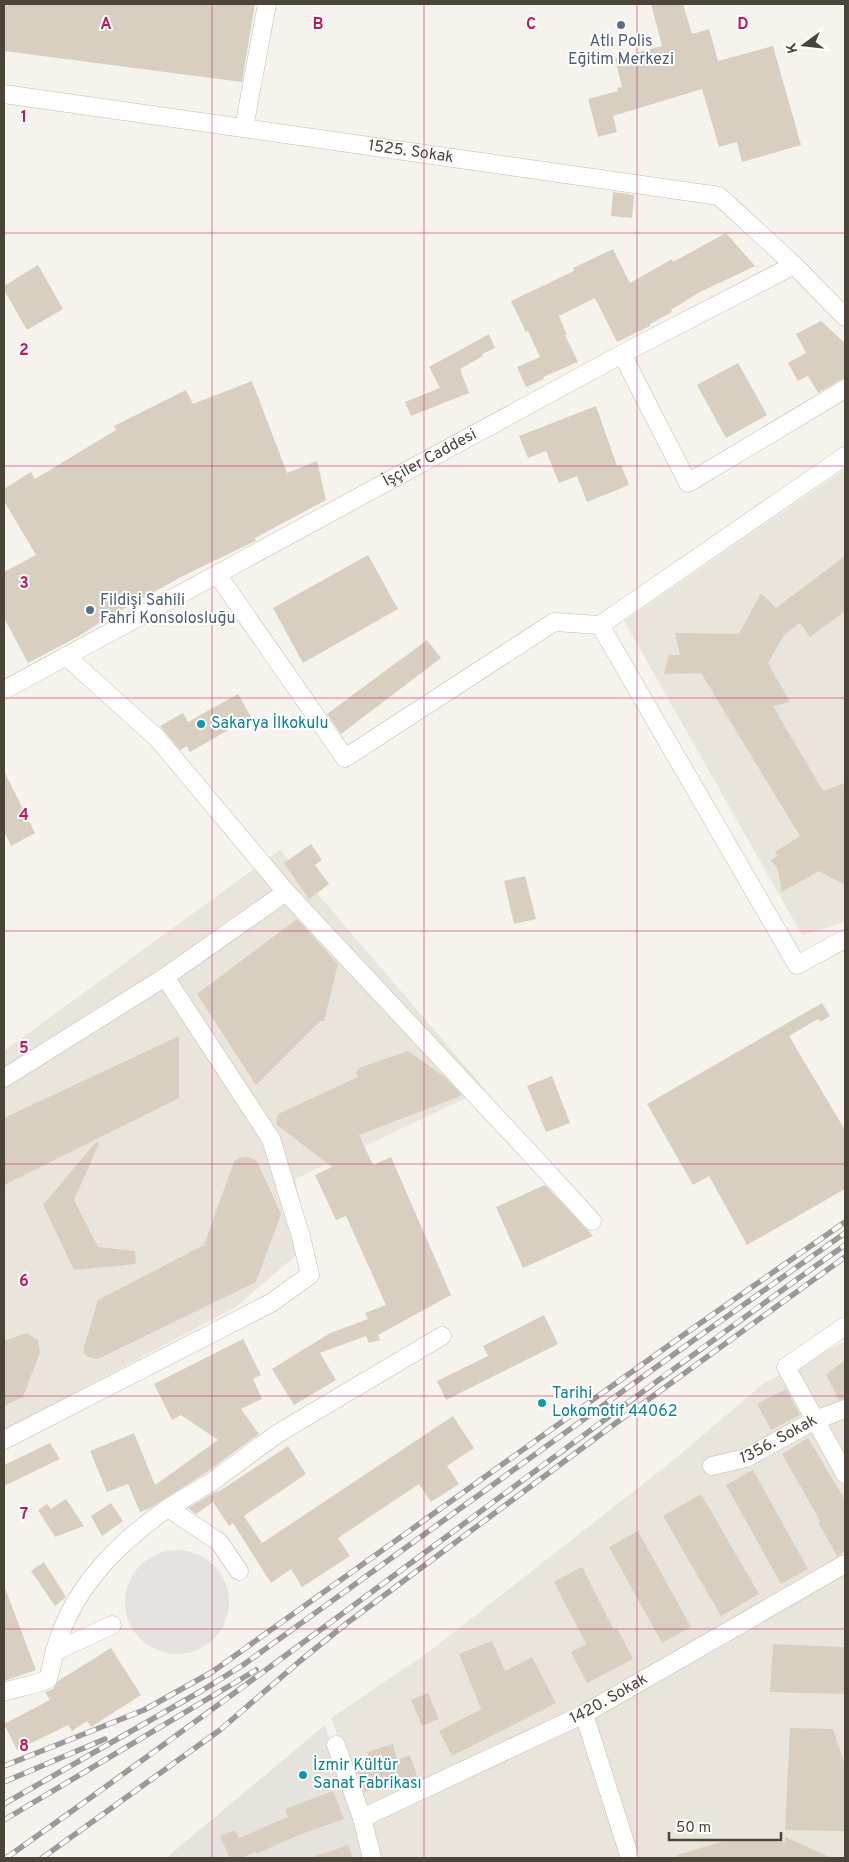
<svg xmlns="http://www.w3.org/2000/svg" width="849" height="1862" font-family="Overpass,sans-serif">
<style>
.residential{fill:#eae5da}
.industrial{fill:#e6e2dd}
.parking{fill:#e5e3e0}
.building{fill:#d8cfc1}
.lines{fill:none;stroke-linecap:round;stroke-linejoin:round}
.minor-casing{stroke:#c2bbae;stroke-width:19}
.minor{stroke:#fff;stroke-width:18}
.rail-casing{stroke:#9a9a9a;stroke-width:5.5}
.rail{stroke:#fff;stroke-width:4;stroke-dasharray:11;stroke-linecap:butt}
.grid{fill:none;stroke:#c2185b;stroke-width:1;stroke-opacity:0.55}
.service-dot{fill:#5c6f8a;stroke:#fff;stroke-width:2}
.culture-dot{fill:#0f9aa8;stroke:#fff;stroke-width:2}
.labels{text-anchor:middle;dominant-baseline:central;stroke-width:4;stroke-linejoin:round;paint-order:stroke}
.service-label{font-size:16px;fill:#4e5e75;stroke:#fff}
.street-label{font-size:16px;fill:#4b4439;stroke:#fff}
.culture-label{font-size:16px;fill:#0d838f;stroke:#fff;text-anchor:start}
.grid-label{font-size:16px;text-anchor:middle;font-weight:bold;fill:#c2185b;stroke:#fff;stroke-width:4;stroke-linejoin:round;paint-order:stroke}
</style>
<rect width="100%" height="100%" fill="#f6f3ec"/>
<path class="residential" d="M845 469V922L802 935 624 621Z
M280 850 485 1089 295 1179 309 1244 236 1307 4 1430V1051Z
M845 1341V1858H381L376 1836 331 1718 430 1651 675 1459 764 1383Z"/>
<path class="industrial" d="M325 1725 359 1825 366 1858H166Z"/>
<path class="parking" d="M125 1602a52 52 0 1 1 104 0a52 52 0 1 1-104 0Z"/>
<path class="building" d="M4 4H255L242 82 4 51Z
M651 4H683L692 34 709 29 718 61 773 46 801 145 742 162 737 142 719 147 702 89 613 116 617 132 598 137 588 99 618 91 617 88 622 87 615 58 662 46Z
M613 192 634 195 632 218 611 216Z
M726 233 755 266 698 293 671 310 672 312 650 324V326L617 342 595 298 559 316 567 335H565L578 362 543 377 544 379 526 387 517 367 540 357 528 331 526 332 511 301 574 271 573 268 613 249 630 283 672 259 673 262Z
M38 265 63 309 27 330 4 290V286Z
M821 321 845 343V378L840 380 818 393 808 376 798 381 788 363 806 353 796 334Z
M489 334 495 348 482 354 483 356 460 369 469 393 411 416 405 402 440 388 429 367Z
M738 363 767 415 726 438 697 385Z
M252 381 287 473 317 461 326 500 255 538 256 541 253 542 181 577 120 611V610L79 636 28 663 4 618V572L36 555 4 501V489L31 472 35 479 116 430 114 426 186 390 193 404Z
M596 406 617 466 621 465 629 485 587 502 577 476 559 483 546 451 528 458 519 436Z
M368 555 398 609 303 663 273 608Z
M845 556V611L810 637 800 623 784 635 768 663 790 702 773 706 823 791 845 783V885L819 871 782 892 778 870 771 860 777 856 775 852 800 836 701 673 664 674 669 655H680L675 633 739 634 761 593 776 608Z
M427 640 441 658 341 734 327 714Z
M238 694 251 717 190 752 187 746 180 750 160 726 183 713 188 722Z
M4 771 35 833 11 846 4 831Z
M311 844 322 860 315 865 329 884 309 899 284 863Z
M525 876 536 919 514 924 504 881Z
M297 919 338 964 324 1021H320L256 1085 197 994Z
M822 1003 830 1016 820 1022 818 1019 789 1036 845 1130V1189L747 1245 709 1176 693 1185 647 1104Z
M179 1036V1098L4 1185V1118Z
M408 1051 445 1077 461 1094 458 1097 359 1135 373 1165 391 1157 451 1295 378 1335 380 1340 369 1343 366 1336 320 1353 336 1380 294 1405 272 1369 330 1333 368 1319 365 1313 386 1305 346 1216 336 1220 315 1175 332 1167 277 1125 276 1120 278 1114 358 1077 356 1073 359 1068Z
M552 1076 570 1123 546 1132 527 1086Z
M96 1142 99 1144 74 1200 98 1247 135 1251 136 1264 74 1270 43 1205Z
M248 1157 257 1161 281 1214 256 1282 98 1359 88 1357 84 1353V1347L98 1300 204 1245 234 1162 238 1158Z
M545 1185 593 1236 523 1268 496 1207Z
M544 1315 558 1344 446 1400 437 1381 488 1356 483 1346Z
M26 1333 38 1340 40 1352 23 1397 4 1406V1341Z
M243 1339 261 1375 253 1379 262 1399 241 1409 259 1434 207 1472 150 1508 140 1512 128 1484 107 1492 90 1451 134 1433 155 1485 218 1440 181 1415 172 1420 154 1384Z
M845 1360V1399L839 1400 826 1375Z
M786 1389 800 1415 771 1430 757 1404Z
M453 1416 474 1448 447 1466 459 1484 431 1502 419 1484 338 1538 350 1556 302 1587 291 1569 271 1583 233 1523 229 1526 213 1502 196 1514 188 1508 217 1491 218 1492 288 1446 306 1474 244 1516 262 1543Z
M808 1438 845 1500V1551L837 1556 818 1522 820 1521 782 1454Z
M50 1443 60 1459 4 1486V1465Z
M753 1470 808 1569 781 1584 726 1485Z
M701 1494 759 1594 721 1616 663 1516Z
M66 1499 84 1526 55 1537 38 1510 47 1504 51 1509Z
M111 1503 123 1521 102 1536 91 1516Z
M638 1531 691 1627 662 1643 609 1547Z
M44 1562 66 1597 55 1606 31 1571Z
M582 1567 614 1630 617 1628 633 1659 587 1683 571 1652 586 1644 554 1582Z
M4 1588H5L36 1670 4 1681Z
M492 1641 505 1671 532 1657 556 1703 452 1756 439 1731 481 1709 459 1654Z
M773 1644 845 1647V1694L770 1692Z
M111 1648 141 1695 91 1727 87 1721 72 1731 68 1725 17 1750 4 1724 50 1700 45 1692 53 1689 58 1681Z
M428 1693 439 1719 422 1726 411 1700Z
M790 1728 833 1729 845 1766V1831L785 1830Z
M393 1744 397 1760 410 1755 417 1776 364 1792 357 1772 372 1768 367 1752Z
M333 1791 344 1819 296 1836 256 1854 255 1852 242 1858H230L220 1836 235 1830 239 1838 288 1817 285 1809Z
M785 1837 832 1858H677V1855L721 1842 754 1839 785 1842Z
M348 1845 353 1858H316V1856Z"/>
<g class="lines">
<g class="minor-casing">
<g id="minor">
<path id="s1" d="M4 94 719 196 794 265 845 317"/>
<path d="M244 128 267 4"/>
<path d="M622 354 688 483 845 389"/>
<path d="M217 574 345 758 554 622 600 625 845 456"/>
<path d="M600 625 797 965 845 939"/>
<path d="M66 656 157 738 286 892 528 1151 592 1221"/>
<path id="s2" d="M4 690 622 354 794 265"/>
<path d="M4 1078 165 977 286 892"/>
<path d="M845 1326 786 1367 845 1474"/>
<path d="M4 1440 271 1303 310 1275 301 1237 271 1139 165 977"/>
<path id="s3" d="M712 1466 746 1458 815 1420 845 1409"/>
<path d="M168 1508 213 1481 277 1434 442 1336"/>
<path d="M56 1651 112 1625"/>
<path d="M4 1692C19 1687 33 1686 48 1679 52 1665 54 1651 59 1638 78 1582 121 1541 168 1508L219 1542 239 1571"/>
<path d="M584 1714 630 1858"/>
<path d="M336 1745 362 1818 372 1858"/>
<path id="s4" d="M362 1818 584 1714 845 1564"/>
</g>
</g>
<use href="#minor" class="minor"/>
<g class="rail-casing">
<path id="rail" d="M4 1766 144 1710 212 1672 689 1331 845 1222
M4 1782 105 1739
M4 1804 203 1690 243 1665 691 1342 845 1233
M4 1820 256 1670
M6 1858C289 1658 563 1446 845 1245
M42 1858 220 1730 300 1661 347 1623 620 1420 845 1257"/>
</g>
<use href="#rail" class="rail"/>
</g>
<path class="grid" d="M212 4V1858M424 4V1858M637 4V1858M4 233H845M4 466H845M4 698H845M4 931H845M4 1164H845M4 1396H845M4 1629H845"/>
<g class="service-dot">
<circle cx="621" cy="25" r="5"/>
<circle cx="90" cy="610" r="5"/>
</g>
<g class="culture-dot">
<circle cx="201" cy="724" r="5"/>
<circle cx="542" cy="1403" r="5"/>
<circle cx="303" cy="1775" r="5"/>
</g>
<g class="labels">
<g class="service-label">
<text x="621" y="42">Atlı Polis<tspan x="621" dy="18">Eğitim Merkezi</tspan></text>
<text x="100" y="601" text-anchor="start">Fildişi Sahili<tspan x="100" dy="18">Fahri Konsolosluğu</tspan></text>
</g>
<g class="street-label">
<text stroke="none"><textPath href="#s1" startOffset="411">1525. Sokak</textPath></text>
<text stroke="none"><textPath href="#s2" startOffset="485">İşçiler Caddesi</textPath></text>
<text stroke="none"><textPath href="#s3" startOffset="72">1356. Sokak</textPath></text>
<text stroke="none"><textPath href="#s4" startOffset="274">1420. Sokak</textPath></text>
</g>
<g class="culture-label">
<text x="211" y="724">Sakarya İlkokulu</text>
<text x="552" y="1394">Tarihi<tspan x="552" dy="18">Lokomotif 44062</tspan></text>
<text x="313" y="1766">İzmir Kültür<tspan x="313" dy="18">Sanat Fabrikası</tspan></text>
</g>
</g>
<g class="grid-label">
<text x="106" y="29">A</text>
<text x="318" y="29">B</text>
<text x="531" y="29">C</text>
<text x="743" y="29">D</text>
<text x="24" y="122">1</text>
<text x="24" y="355">2</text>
<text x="24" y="588">3</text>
<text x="24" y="820">4</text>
<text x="24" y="1053">5</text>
<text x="24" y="1286">6</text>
<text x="24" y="1519">7</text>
<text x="24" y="1751">8</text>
</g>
<rect width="849" height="1862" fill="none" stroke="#4b4439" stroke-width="10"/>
<g transform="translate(804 45) rotate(255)" stroke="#ffffff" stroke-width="4" paint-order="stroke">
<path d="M0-4L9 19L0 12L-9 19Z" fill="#4b4439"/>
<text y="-8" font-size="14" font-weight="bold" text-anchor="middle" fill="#4b4439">K</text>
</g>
<path d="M669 1832v8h112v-8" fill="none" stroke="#4b4439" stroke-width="2.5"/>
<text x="676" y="1832" font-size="15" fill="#4b4439" stroke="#ffffff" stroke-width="4" paint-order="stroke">50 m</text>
</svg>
